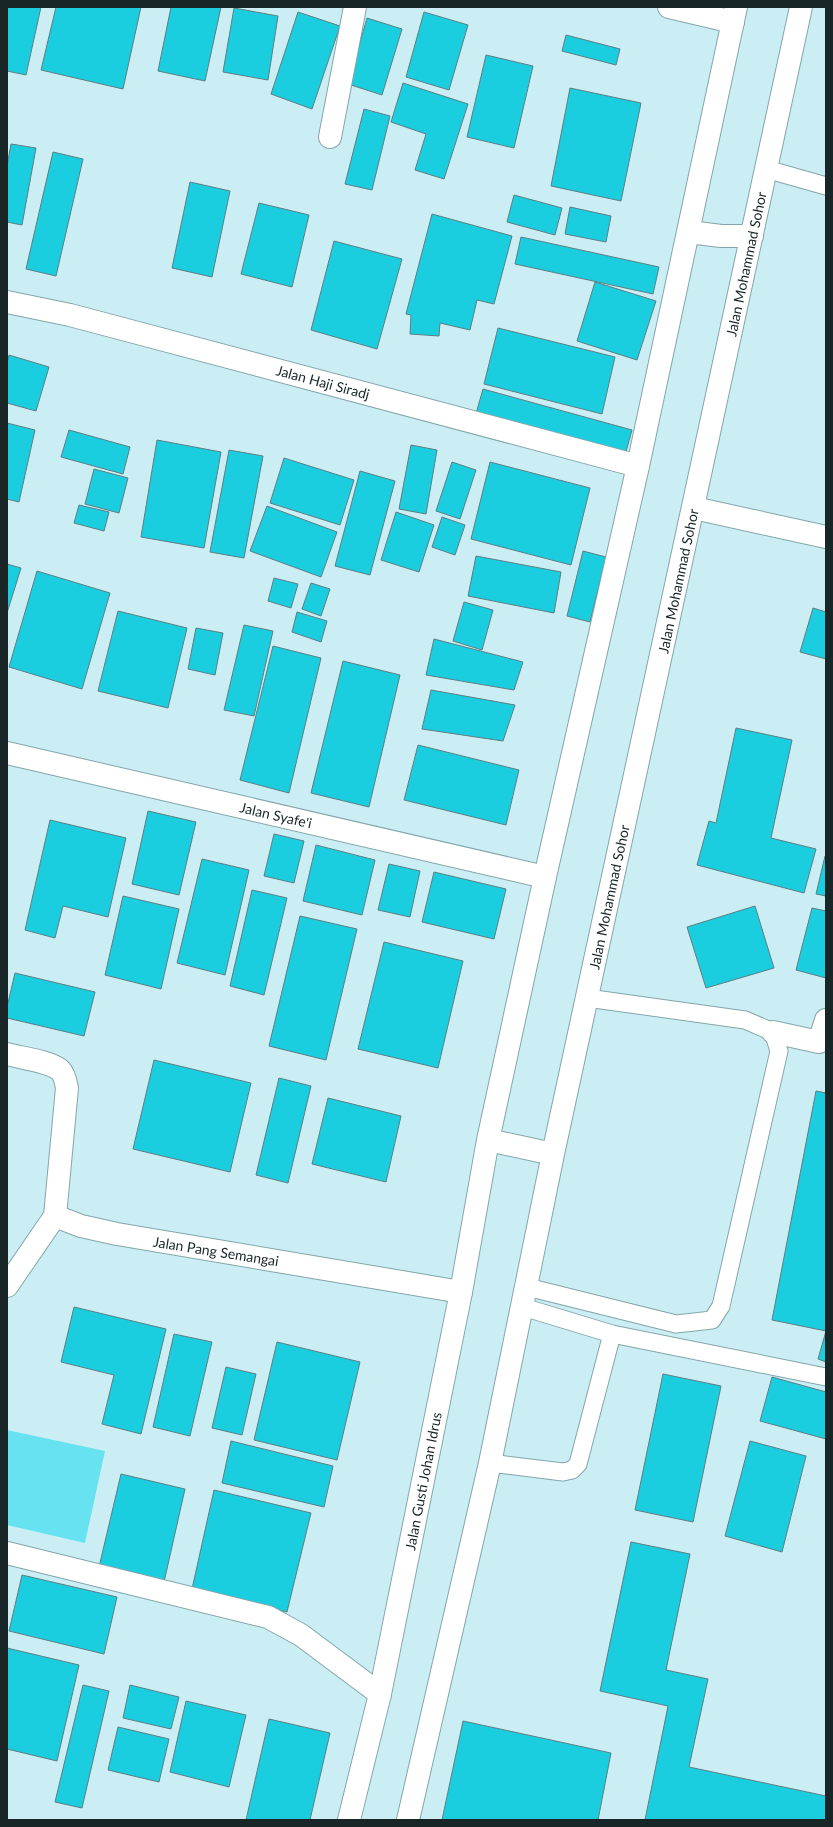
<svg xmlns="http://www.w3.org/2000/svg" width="833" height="1827" font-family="Lato,sans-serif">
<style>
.green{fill:#67e2f1}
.building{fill:#1acedf;stroke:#5d7e83}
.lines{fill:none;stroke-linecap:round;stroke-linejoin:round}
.service-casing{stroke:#83a6aa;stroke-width:19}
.minor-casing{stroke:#83a6aa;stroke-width:24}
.tertiary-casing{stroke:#83a6aa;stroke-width:24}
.service{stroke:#fff;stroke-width:17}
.minor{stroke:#fff;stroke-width:22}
.tertiary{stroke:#fff;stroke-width:22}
.labels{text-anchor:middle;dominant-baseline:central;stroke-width:3.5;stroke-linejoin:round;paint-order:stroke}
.street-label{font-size:14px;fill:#182628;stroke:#fff}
</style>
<rect width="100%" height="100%" fill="#caeef3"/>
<path class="green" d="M7 1430 105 1451 85 1543 7 1525Z"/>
<path class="building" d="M7 7H41L26 75 7 71Z
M56 7H141L123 89 41 70Z
M171 7H221L205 81 158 71Z
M234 8 278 16 268 80 223 72Z
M298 12 340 26 312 109 271 94Z
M424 12 468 25 449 90 406 77Z
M367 18 402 29 382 95 348 84Z
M566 35 620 49 616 65 562 51Z
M486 55 533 66 514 148 467 137Z
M403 83 468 104 444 179 415 170 426 134 391 122Z
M570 88 641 103 621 201 551 186Z
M364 109 390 116 372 190 345 184Z
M11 144 36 148 22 225 7 222V166Z
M53 152 83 159 56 276 26 269Z
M190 182 230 191 212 277 172 268Z
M514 195 562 208 555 235 507 222Z
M259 203 309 215 292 287 241 274Z
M570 207 611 216 606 242 565 234Z
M432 214 512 236 494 304 477 300 470 330 440 323 439 336 410 334 411 315 406 314Z
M521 237 659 267 653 294 515 264Z
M334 241 402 259 377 349 311 330Z
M595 282 656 301 637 360 577 341Z
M498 328 615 357 602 414 484 384Z
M9 355 49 367 36 411 7 403V363Z
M483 389 632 430 624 459 475 417Z
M7 423 35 430 19 502 7 499Z
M69 430 130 447 123 474 61 457Z
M157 440 221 452 204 548 141 537Z
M411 445 437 450 426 514 399 509Z
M229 450 263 456 244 558 210 552Z
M284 458 354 480 340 525 270 503Z
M452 462 476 470 460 519 436 511Z
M490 462 590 488 571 565 471 539Z
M94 469 128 478 119 513 85 504Z
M360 471 395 481 370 575 335 566Z
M79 505 109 512 104 531 74 523Z
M267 506 337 532 321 577 250 551Z
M396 512 434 525 419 572 381 560Z
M442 517 465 525 455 555 432 547Z
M583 551 606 557 590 622 567 616Z
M476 556 561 572 554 613 468 596Z
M7 564 21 568 7 613Z
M37 571 110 593 82 689 9 667Z
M274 578 298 584 291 608 268 601Z
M311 583 330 589 321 616 302 609Z
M464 602 493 610 482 650 453 641Z
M813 608 826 612V659L800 652Z
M118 611 187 628 168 708 98 691Z
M297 612 327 621 321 642 292 632Z
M244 625 273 631 254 716 224 710Z
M196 628 223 633 215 675 188 669Z
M434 639 523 662 514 690 426 675Z
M273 646 321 658 289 793 240 780Z
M343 661 400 675 369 807 311 793Z
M431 690 515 705 503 741 422 729Z
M736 728 792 740 771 838 816 849 804 893 697 865 709 821 716 823Z
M418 745 519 770 506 825 404 800Z
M148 811 196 822 179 895 132 884Z
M50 820 126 838 108 917 63 906 55 938 25 930Z
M274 834 304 841 294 883 264 876Z
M316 845 375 860 362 915 303 901Z
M825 856H826V896L816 894Z
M202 859 249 870 225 975 177 963Z
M389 864 420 871 410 917 378 910Z
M434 872 506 889 494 939 422 922Z
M252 890 287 898 264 995 230 986Z
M123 896 179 909 161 989 105 975Z
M755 906 774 968 706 988 687 927Z
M812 908 826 911V978L796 970Z
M300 916 357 929 326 1060 269 1046Z
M384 942 463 961 438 1068 358 1049Z
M15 973 95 992 84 1036 7 1018V1007Z
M154 1060 251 1083 230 1172 133 1149Z
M279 1078 311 1086 288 1183 256 1175Z
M816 1091 826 1093V1362L818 1359 826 1331 772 1320Z
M328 1098 401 1116 386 1182 312 1164Z
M74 1307 166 1329 141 1434 102 1424 114 1375 61 1362Z
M174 1334 212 1342 190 1436 153 1427Z
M277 1342 360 1362 337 1460 254 1440Z
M226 1367 256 1374 242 1435 212 1428Z
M663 1374 721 1386 693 1522 635 1510Z
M772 1377 826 1392V1439L760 1421Z
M231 1441 333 1466 324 1507 222 1483Z
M750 1441 806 1456 782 1552 725 1536Z
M121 1474 185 1489 164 1582 99 1567Z
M214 1490 311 1513 287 1612 192 1589Z
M631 1542 690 1554 666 1670 708 1679 689 1767 826 1796V1820H645L668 1706 600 1691Z
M22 1575 117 1597 104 1654 9 1631Z
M7 1648 79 1665 57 1761 7 1749Z
M83 1685 109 1691 82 1808 55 1802Z
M130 1685 179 1697 171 1729 123 1718Z
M186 1701 246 1715 229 1787 170 1772Z
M269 1719 330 1733 310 1820H246Z
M463 1721 611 1753 598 1820H442Z
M118 1727 169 1739 159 1782 108 1770Z"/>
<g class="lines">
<g class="service-casing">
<path id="service" d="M766 169 826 186
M527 1287 676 1324 712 1320 721 1306 779 1051 773 1032 745 1020 587 998
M523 1307 612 1334 826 1377
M490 1463 563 1472 572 1470 578 1464 612 1334"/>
</g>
<g class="minor-casing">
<path id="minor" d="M669 7 733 22
M330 137 355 7
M7 302 70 315 638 466
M694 508 826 537
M7 753 545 877
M773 1032 819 1042 826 1020
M7 1054C21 1058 49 1061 60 1070 64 1074 66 1082 67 1088L55 1216
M7 1286 55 1216 81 1226 117 1234 461 1292
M7 1553 268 1617 301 1635 380 1694"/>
</g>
<g class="tertiary-casing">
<path id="tertiary" d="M689 232 721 236H752
M488 1140 553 1154
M349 1820 380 1694 461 1292 488 1140 545 877 638 466 736 7
M408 1820 490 1463 553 1154 801 7"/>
</g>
<use href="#service" class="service"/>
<use href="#minor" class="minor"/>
<use href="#tertiary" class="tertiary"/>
</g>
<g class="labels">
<g class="street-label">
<text transform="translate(746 264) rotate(-78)">Jalan Mohammad Sohor</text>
<text transform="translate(323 382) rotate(15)">Jalan Haji Siradj</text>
<text transform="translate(678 581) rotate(-78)">Jalan Mohammad Sohor</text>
<text transform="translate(276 815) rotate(13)">Jalan Syafe'i</text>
<text transform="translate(609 897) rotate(-78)">Jalan Mohammad Sohor</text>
<text transform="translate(216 1251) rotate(9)">Jalan Pang Semangai</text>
<text transform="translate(423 1481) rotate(-79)">Jalan Gusti Johan Idrus</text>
</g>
</g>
<rect width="833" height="1827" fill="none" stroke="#182628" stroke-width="16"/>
</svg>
